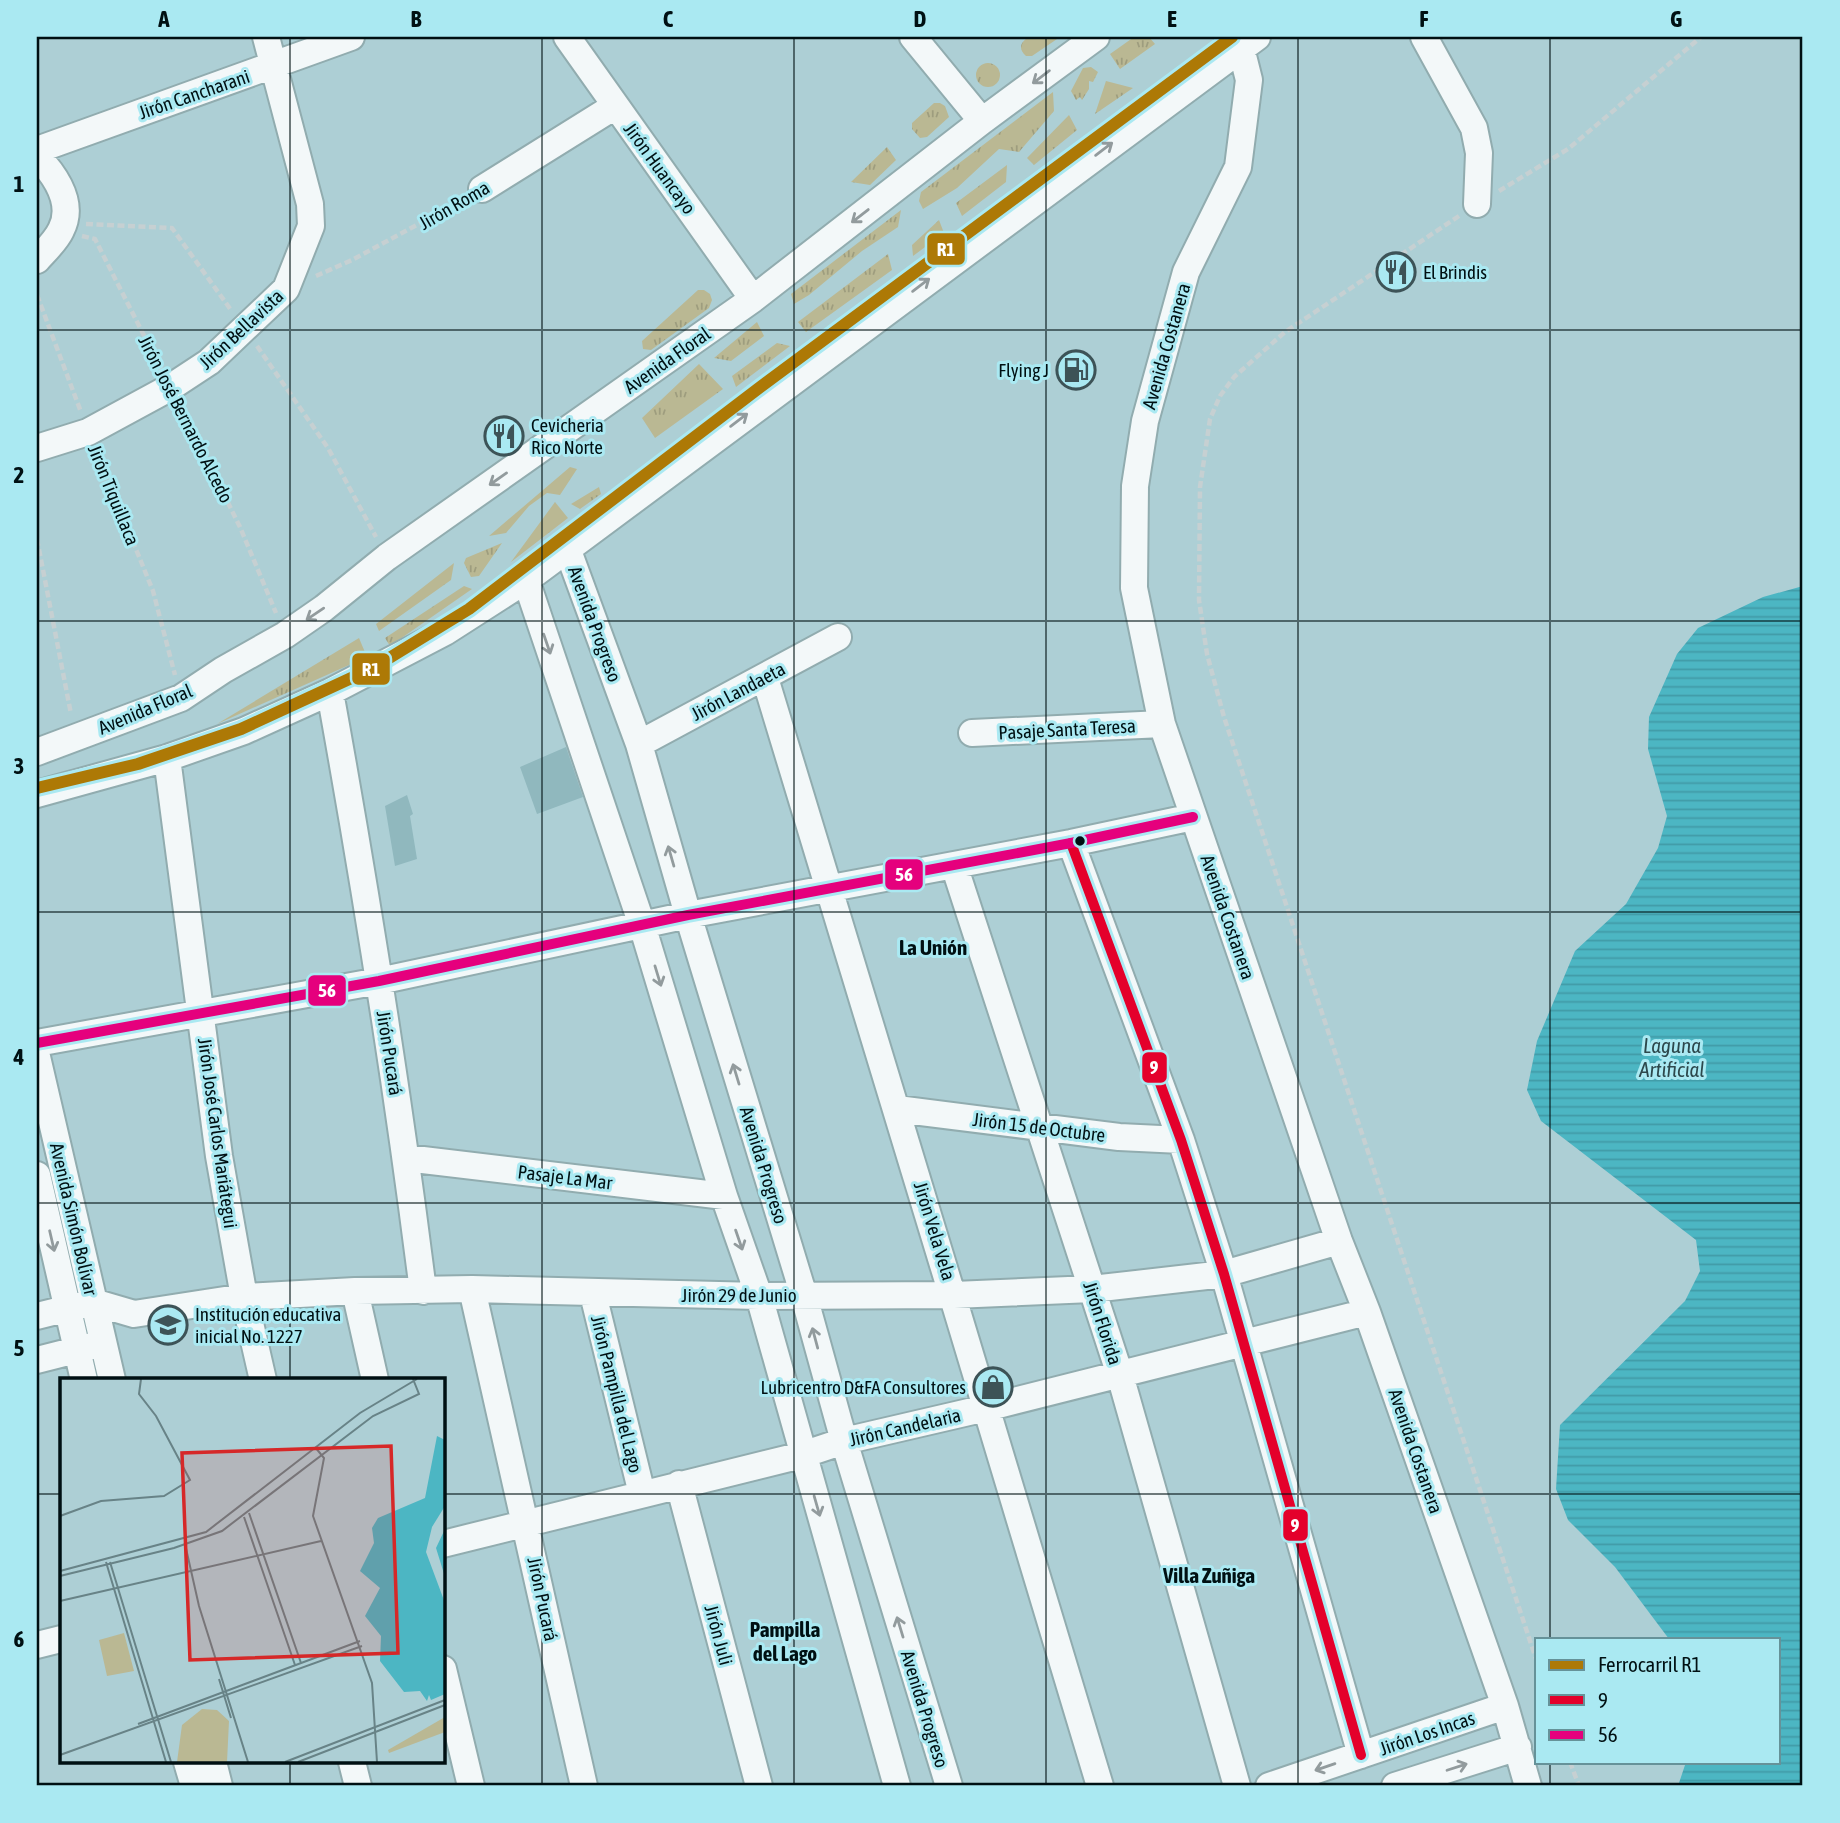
<svg xmlns="http://www.w3.org/2000/svg" width="1840" height="1823" font-family="'Asap Condensed',sans-serif">
<style>
.grass{fill:url(#grass-tufts)}
.water{fill:url(#water-rules)}
.building{fill:#90b8be}
.lines{fill:none;stroke-linecap:round;stroke-linejoin:round}
.minor-casing{stroke:#91acaf;stroke-width:30}
.path{stroke:#c6d0d2;stroke-width:4.5;stroke-dasharray:7 3.5;stroke-linecap:butt}
.minor{stroke:#f3f8f9;stroke-width:26}
.bus-1-casing{stroke:#aae9f2;stroke-width:16}
.bus-2-casing{stroke:#aae9f2;stroke-width:16}
.bus-1{stroke:#e4002b;stroke-width:10}
.bus-2{stroke:#e5007d;stroke-width:10}
.rail-1-casing{stroke:#aae9f2;stroke-width:18}
.rail-1{stroke:#ad7906;stroke-width:12}
.oneway{stroke:#929b9d}
.grid{fill:none;stroke:#001013;stroke-width:2;stroke-opacity:0.55}
.bus-dot{fill:#001013;stroke:#aae9f2;stroke-width:2.5}
.labels{text-anchor:middle;dominant-baseline:central;stroke-width:6;stroke-linejoin:round;paint-order:stroke}
.street-label{font-size:19px;fill:#001013;stroke:#aae9f2}
.poi-label{font-size:19px;fill:#001013;stroke:#aae9f2;text-anchor:start}
.neighbourhood-label{font-size:21px;font-weight:bold;fill:#001013;stroke:#aae9f2}
.water-label{font-size:21px;font-style:italic;fill:#2d484c;stroke:#aae9f2}
.inset-road{fill:none;stroke:#688387;stroke-width:2}
.view{fill:#d62828;fill-opacity:0.15;stroke:#d62828;stroke-width:3.5}
.inset-edge{fill:none;stroke:#001013;stroke-width:3.5}
.line-badge{stroke:#aae9f2;stroke-width:2.5}
.badge-label{font-size:19px;text-anchor:middle;font-weight:bold;fill:#fff}
.neatline{fill:none;stroke:#001013;stroke-width:2.5}
.grid-label{font-size:23px;text-anchor:middle;font-weight:bold;fill:#001013}
</style>
<defs>
<pattern id="grass-tufts" width="24" height="20" patternUnits="userSpaceOnUse" patternTransform="scale(1.75)"><rect width="24" height="20" fill="#bab893"/><path d="M3 7l-1-3M5 7V3M7 7l1-3M15 17l-1-3M17 17v-4M19 17l1-3" fill="none" stroke="#9e9d7e"/></pattern>
<pattern id="water-rules" width="6" height="5" patternUnits="userSpaceOnUse" patternTransform="scale(1.75)"><rect width="6" height="5" fill="#4cb6c3"/><path d="M0 2.5h6" fill="none" stroke="#419ba7"/></pattern>
</defs>
<rect width="100%" height="100%" fill="#adcfd5"/>
<path class="grass" d="M1029 37H1060L1032 56H1026C1018 49 1020 42 1029 37Z
M1134 37H1149L1155 44 1120 69 1110 54Z
M976 75a12 12 0 1 1 24 0a12 12 0 1 1-24 0Z
M1091 67 1098 72 1093 82 1089 81V89L1082 100 1080 97 1076 100 1071 91 1083 68Z
M1106 81 1133 88 1095 114Z
M1053 92 1054 111 1019 152 999 149 957 188 923 209 919 201 921 192Z
M934 103H940L945 106 949 117 927 137 920 138 912 129V123Z
M1069 115 1077 130 1034 165 1027 158Z
M887 147 896 160 870 185 851 182Z
M1007 165 1006 182 962 216 956 203Z
M901 210 898 227 862 251 809 295 794 304 791 294Z
M939 220 944 233 913 256 912 245Z
M888 254 892 270 806 332 798 322Z
M698 290H704L710 294 712 300 709 308 651 350 643 349 642 341Z
M757 322 764 336 731 361 714 358Z
M777 343 790 346 736 387 732 376Z
M699 364 723 389 655 438 642 418Z
M570 467 577 469 560 495 547 493 529 506 506 533 489 536Z
M599 487 601 494 580 509 571 504Z
M555 502 568 518 511 562Z
M502 543 479 576 471 577 464 563 466 558Z
M454 563 451 580 379 631 376 624Z
M464 586 472 589 390 646 385 638Z
M359 638 367 657 217 724Z"/>
<path class="water" d="M1803 586V1786H1678L1686 1762H1779V1639H1669L1615 1567 1568 1520 1556 1489 1560 1425 1685 1301 1700 1271 1696 1240 1541 1121 1527 1090 1537 1041 1575 951 1626 904 1658 848 1667 816 1648 749 1649 717 1677 654 1698 628 1763 597Z"/>
<path class="building" d="M566 747 583 797 537 814 520 767Z
M407 795 413 814 410 816 417 859 395 866 385 806Z"/>
<g class="lines">
<g class="minor-casing">
<path id="minor" d="M567 37 753 299
M913 37 982 121
M1228 37 1241 48 1249 80 1238 167 1186 272 1145 421 1135 486 1134 588 1162 724 1339 1241 1367 1312 1505 1706 1528 1786
M1424 37 1474 128 1479 153 1477 204
M37 150 351 37
M37 156C55 175 75 203 61 230 56 241 45 251 37 260
M482 189 615 106
M37 448 88 432 171 387 209 362 286 289 311 226 310 204 266 37
M567 548 639 744 688 915 804 1296 844 1441 949 1786
M526 580 642 925 724 1196 759 1296 897 1786
M765 678C879 1046 988 1417 1100 1786
M330 692C366 891 398 1091 423 1291
M972 733 1162 724
M639 744 838 637
M37 752 181 698 223 670 285 635 324 608 387 557 753 299 982 121 1096 37
M167 758 219 1156 244 1297 263 1380
M37 794 167 758 244 731 330 692 445 632 526 580 1257 37
M1071 843 1181 1140 1224 1274 1361 1755
M954 865 1120 1375 1237 1786
M37 1043 379 981 688 915 1071 843 1193 817
M37 1057 112 1380
M897 1109 1119 1137 1181 1140
M406 1158 724 1196
M37 1175 84 1380
M472 1289 584 1786
M355 1291 375 1380
M593 1294 642 1494
M37 1316 93 1302 134 1314 244 1297 355 1291 472 1289 759 1296 954 1295 1092 1289 1224 1274 1339 1241
M37 1360 92 1346
M679 1484 759 1786
M443 1544 802 1455 844 1441 986 1408 1367 1312
M37 1645 61 1639
M443 1669 471 1786
M187 1762 194 1786
M213 1762 219 1786
M352 1762 358 1786
M1269 1786 1505 1706
M1395 1786 1518 1747"/>
</g>
<path class="path" d="M1499 191 1568 149 1701 37
M1459 216 1285 332 1234 377 1220 396 1210 419 1200 487 1199 600 1207 654 1224 717 1537 1662
M86 224 172 228 231 310
M82 236 95 239 161 369
M316 276 352 260 463 200
M37 295 81 412
M257 346 328 448 376 537
M181 408 240 527 276 613
M97 453 153 591 175 675
M37 539 71 714
M1570 1762 1579 1786"/>
<use href="#minor" class="minor"/>
<g class="bus-1-casing">
<path id="bus-1" d="M1071 843 1181 1140 1224 1274 1361 1755"/>
</g>
<g class="bus-2-casing">
<path id="bus-2" d="M37 1043 379 981 688 915 1071 843 1193 817"/>
</g>
<use href="#bus-1" class="bus-1"/>
<use href="#bus-2" class="bus-2"/>
<g class="rail-1-casing">
<path id="rail-1" d="M37 788 138 764 241 729 373 668 469 609 759 388 1232 37"/>
</g>
<use href="#rail-1" class="rail-1"/>
</g>
<defs><path id="oneway-shaft" d="M-6 0H5M1.5-3L5.5 0L1.5 3" fill="none" stroke-width="1.6" stroke-linecap="round" stroke-linejoin="round" transform="scale(1.75)"/></defs>
<g class="oneway">
<use href="#oneway-shaft" transform="translate(1041 77) rotate(143)"/>
<use href="#oneway-shaft" transform="translate(1104 149) rotate(-37)"/>
<use href="#oneway-shaft" transform="translate(860 216) rotate(142)"/>
<use href="#oneway-shaft" transform="translate(921 285) rotate(-37)"/>
<use href="#oneway-shaft" transform="translate(739 420) rotate(-37)"/>
<use href="#oneway-shaft" transform="translate(498 479) rotate(145)"/>
<use href="#oneway-shaft" transform="translate(315 614) rotate(146)"/>
<use href="#oneway-shaft" transform="translate(547 644) rotate(71)"/>
<use href="#oneway-shaft" transform="translate(671 856) rotate(-106)"/>
<use href="#oneway-shaft" transform="translate(658 976) rotate(73)"/>
<use href="#oneway-shaft" transform="translate(736 1074) rotate(-107)"/>
<use href="#oneway-shaft" transform="translate(739 1240) rotate(71)"/>
<use href="#oneway-shaft" transform="translate(52 1241) rotate(77)"/>
<use href="#oneway-shaft" transform="translate(815 1338) rotate(-105)"/>
<use href="#oneway-shaft" transform="translate(817 1506) rotate(74)"/>
<use href="#oneway-shaft" transform="translate(900 1627) rotate(-107)"/>
<use href="#oneway-shaft" transform="translate(1325 1767) rotate(161)"/>
<use href="#oneway-shaft" transform="translate(1457 1767) rotate(-18)"/>
</g>
<path class="grid" d="M290 37V1380M542 37V1786M794 37V1786M1046 37V1786M1298 37V1786M1550 37V1639M37 330H1803M37 621H1803M37 912H1803M37 1203H1803M37 1494H61M443 1494H1803M290 1762V1786M1550 1762V1786"/>
<defs>
<g id="restaurant-ring" transform="scale(2.0125)"><circle r="9.5" fill="#aae9f2" stroke="#3d5357" stroke-width="1.5"/><path d="M-5-6h1v4h1v-4h1v4h1v-4h1v5L-1.5 .5V6h-2V.5L-5-1ZM5-6V6H3V1.5H1.5Q1.5-4 5-6Z" fill="#3d5357"/></g>
<g id="fuel-ring" transform="scale(2.0125)"><circle r="9.5" fill="#aae9f2" stroke="#3d5357" stroke-width="1.5"/><path d="M-5.5-6h7V0h2V4h1.3V-2.5L3-4.5l.8-.8L6-3V5H2.5V1h-1V6h-7ZM-4.2-4.7v3.2H.2V-4.7Z" fill="#3d5357"/></g>
<g id="school-ring" transform="scale(2.0125)"><circle r="9.5" fill="#aae9f2" stroke="#3d5357" stroke-width="1.5"/><path d="M0-5L7-2L0 1L-7-2ZM-4 1L0 2.5L4 1V4Q0 6-4 4Z" fill="#3d5357"/></g>
<g id="shop-ring" transform="scale(2.0125)"><circle r="9.5" fill="#aae9f2" stroke="#3d5357" stroke-width="1.5"/><path d="M-5-2.5h2.3a2.7 3.5 0 0 1 5.4 0H5L5.5 6h-11ZM-1.5-2.5h3a1.5 2.3 0 0 0-3 0Z" fill="#3d5357"/></g>
</defs>
<g fill-rule="evenodd">
<use href="#restaurant-ring" x="1396" y="272"/>
<use href="#fuel-ring" x="1076" y="370"/>
<use href="#restaurant-ring" x="504" y="436"/>
<use href="#school-ring" x="168" y="1325"/>
<use href="#shop-ring" x="993" y="1387"/>
</g>
<circle class="bus-dot" cx="1080" cy="841" r="6"/>
<g class="labels">
<g class="street-label">
<text transform="translate(194 94) rotate(-19)">Jirón Cancharani</text>
<text transform="translate(660 168) rotate(54)">Jirón Huancayo</text>
<text transform="translate(454 205) rotate(-30)">Jirón Roma</text>
<text transform="translate(241 329) rotate(-43)">Jirón Bellavista</text>
<text transform="translate(1166 346) rotate(-74)">Avenida Costanera</text>
<text transform="translate(667 360) rotate(-35)">Avenida Floral</text>
<text transform="translate(186 419) rotate(63)">Jirón José Bernardo Alcedo</text>
<text transform="translate(114 495) rotate(68)">Jirón Tiquillaca</text>
<text transform="translate(595 624) rotate(70)">Avenida Progreso</text>
<text transform="translate(738 691) rotate(-28)">Jirón Landaeta</text>
<text transform="translate(145 709) rotate(-23)">Avenida Floral</text>
<text transform="translate(1067 729) rotate(-3)">Pasaje Santa Teresa</text>
<text transform="translate(1228 917) rotate(71)">Avenida Costanera</text>
<text transform="translate(390 1053) rotate(81)">Jirón Pucará</text>
<text transform="translate(1039 1127) rotate(7)">Jirón 15 de Octubre</text>
<text transform="translate(218 1133) rotate(82)">Jirón José Carlos Mariátegui</text>
<text transform="translate(764 1165) rotate(73)">Avenida Progreso</text>
<text transform="translate(565 1177) rotate(7)">Pasaje La Mar</text>
<text transform="translate(74 1219) rotate(77)">Avenida Simón Bolívar</text>
<text transform="translate(935 1231) rotate(73)">Jirón Vela Vela</text>
<text x="739" y="1295">Jirón 29 de Junio</text>
<text transform="translate(1103 1323) rotate(72)">Jirón Florida</text>
<text transform="translate(617 1394) rotate(76)">Jirón Pampilla del Lago</text>
<text transform="translate(905 1427) rotate(-13)">Jirón Candelaria</text>
<text transform="translate(1416 1451) rotate(71)">Avenida Costanera</text>
<text transform="translate(543 1599) rotate(78)">Jirón Pucará</text>
<text transform="translate(719 1635) rotate(75)">Jirón Juli</text>
<text transform="translate(925 1709) rotate(73)">Avenida Progreso</text>
<text transform="translate(1427 1733) rotate(-19)">Jirón Los Incas</text>
</g>
<g class="poi-label">
<text x="1423" y="272">El Brindis</text>
<text x="1049" y="370" text-anchor="end">Flying J</text>
<text x="531" y="425">Cevicheria<tspan x="531" dy="22">Rico Norte</tspan></text>
<text x="195" y="1314">Institución educativa<tspan x="195" dy="22">inicial No. 1227</tspan></text>
<text x="966" y="1387" text-anchor="end">Lubricentro D&amp;FA Consultores</text>
</g>
<g class="neighbourhood-label">
<text x="933" y="947">La Unión</text>
<text x="1209" y="1575">Villa Zuñiga</text>
<text x="785" y="1629">Pampilla<tspan x="785" dy="24">del Lago</tspan></text>
</g>
<g class="water-label">
<text x="1672" y="1045">Laguna<tspan x="1672" dy="24">Artificial</tspan></text>
</g>
</g>
<g transform="translate(60 1378)">
<rect width="385" height="385" fill="#adcfd5"/>
<path d="M385 339V354L329 375 328 372Z" fill="#bab893"/>
<path d="M64 255 74 293 47 298 39 262ZM142 331 157 332 169 343 167 384H117L122 347Z" fill="#bab893"/>
<path d="M377 58 385 62V128L372 149 366 174 385 225V316L371 322 369 317 367 323 360 313 344 314 320 283 321 258 305 238 320 210 300 193 314 165 312 150 318 140 365 120ZM385 151V199L376 170Z" fill="#4cb6c3"/>
<path class="inset-road" d="M255 69 264 80 253 138 312 305 317 384M189 135 241 285M0 138 41 123 104 118 130 102 96 38 79 16 81 1M184 139 235 287M125 166 139 228 188 384M46 184 106 384M50 184 111 384M0 193 146 154 300 35 357 1M0 198 114 170 162 153 313 38 359 16 353 1M0 223 261 163M159 301 171 340M78 346 300 263M0 377 302 268M225 384 385 322M238 384 385 327"/>
<path class="view" d="M331 68 338 275 130 282 122 75Z"/>
<rect width="385" height="385" class="inset-edge"/>
</g>
<g class="line-badge">
<rect x="926" y="232" width="40" height="34" rx="7" fill="#ad7906"/>
<rect x="351" y="652" width="40" height="34" rx="7" fill="#ad7906"/>
<rect x="884" y="858" width="40" height="33" rx="7" fill="#e5007d"/>
<rect x="307" y="974" width="40" height="33" rx="7" fill="#e5007d"/>
<rect x="1141" y="1051" width="27" height="33" rx="7" fill="#e4002b"/>
<rect x="1282" y="1508" width="27" height="34" rx="7" fill="#e4002b"/>
</g>
<g class="badge-label">
<text x="946" y="256">R1</text>
<text x="371" y="676">R1</text>
<text x="904" y="881">56</text>
<text x="327" y="997">56</text>
<text x="1154" y="1074">9</text>
<text x="1295" y="1532">9</text>
</g>
<rect width="1840" height="1823" fill="none" stroke="#aae9f2" stroke-width="77"/>
<rect x="1535" y="1638" width="245" height="126" fill="#aae9f2" stroke="#669299" stroke-width="2"/>
<rect x="1549" y="1660" width="35" height="10" fill="#ad7906" stroke="#669299" stroke-width="2"/>
<text x="1598" y="1672" font-size="21" fill="#001013">Ferrocarril R1</text>
<rect x="1549" y="1695" width="35" height="10" fill="#e4002b" stroke="#669299" stroke-width="2"/>
<text x="1598" y="1708" font-size="21" fill="#001013">9</text>
<rect x="1549" y="1730" width="35" height="10" fill="#e5007d" stroke="#669299" stroke-width="2"/>
<text x="1598" y="1742" font-size="21" fill="#001013">56</text>
<rect x="38" y="38" width="1763" height="1746" class="neatline"/>
<g class="grid-label">
<text x="164" y="27">A</text>
<text x="416" y="27">B</text>
<text x="668" y="27">C</text>
<text x="920" y="27">D</text>
<text x="1172" y="27">E</text>
<text x="1424" y="27">F</text>
<text x="1676" y="27">G</text>
<text x="19" y="192">1</text>
<text x="19" y="483">2</text>
<text x="19" y="774">3</text>
<text x="19" y="1065">4</text>
<text x="19" y="1356">5</text>
<text x="19" y="1647">6</text>
</g>
</svg>
